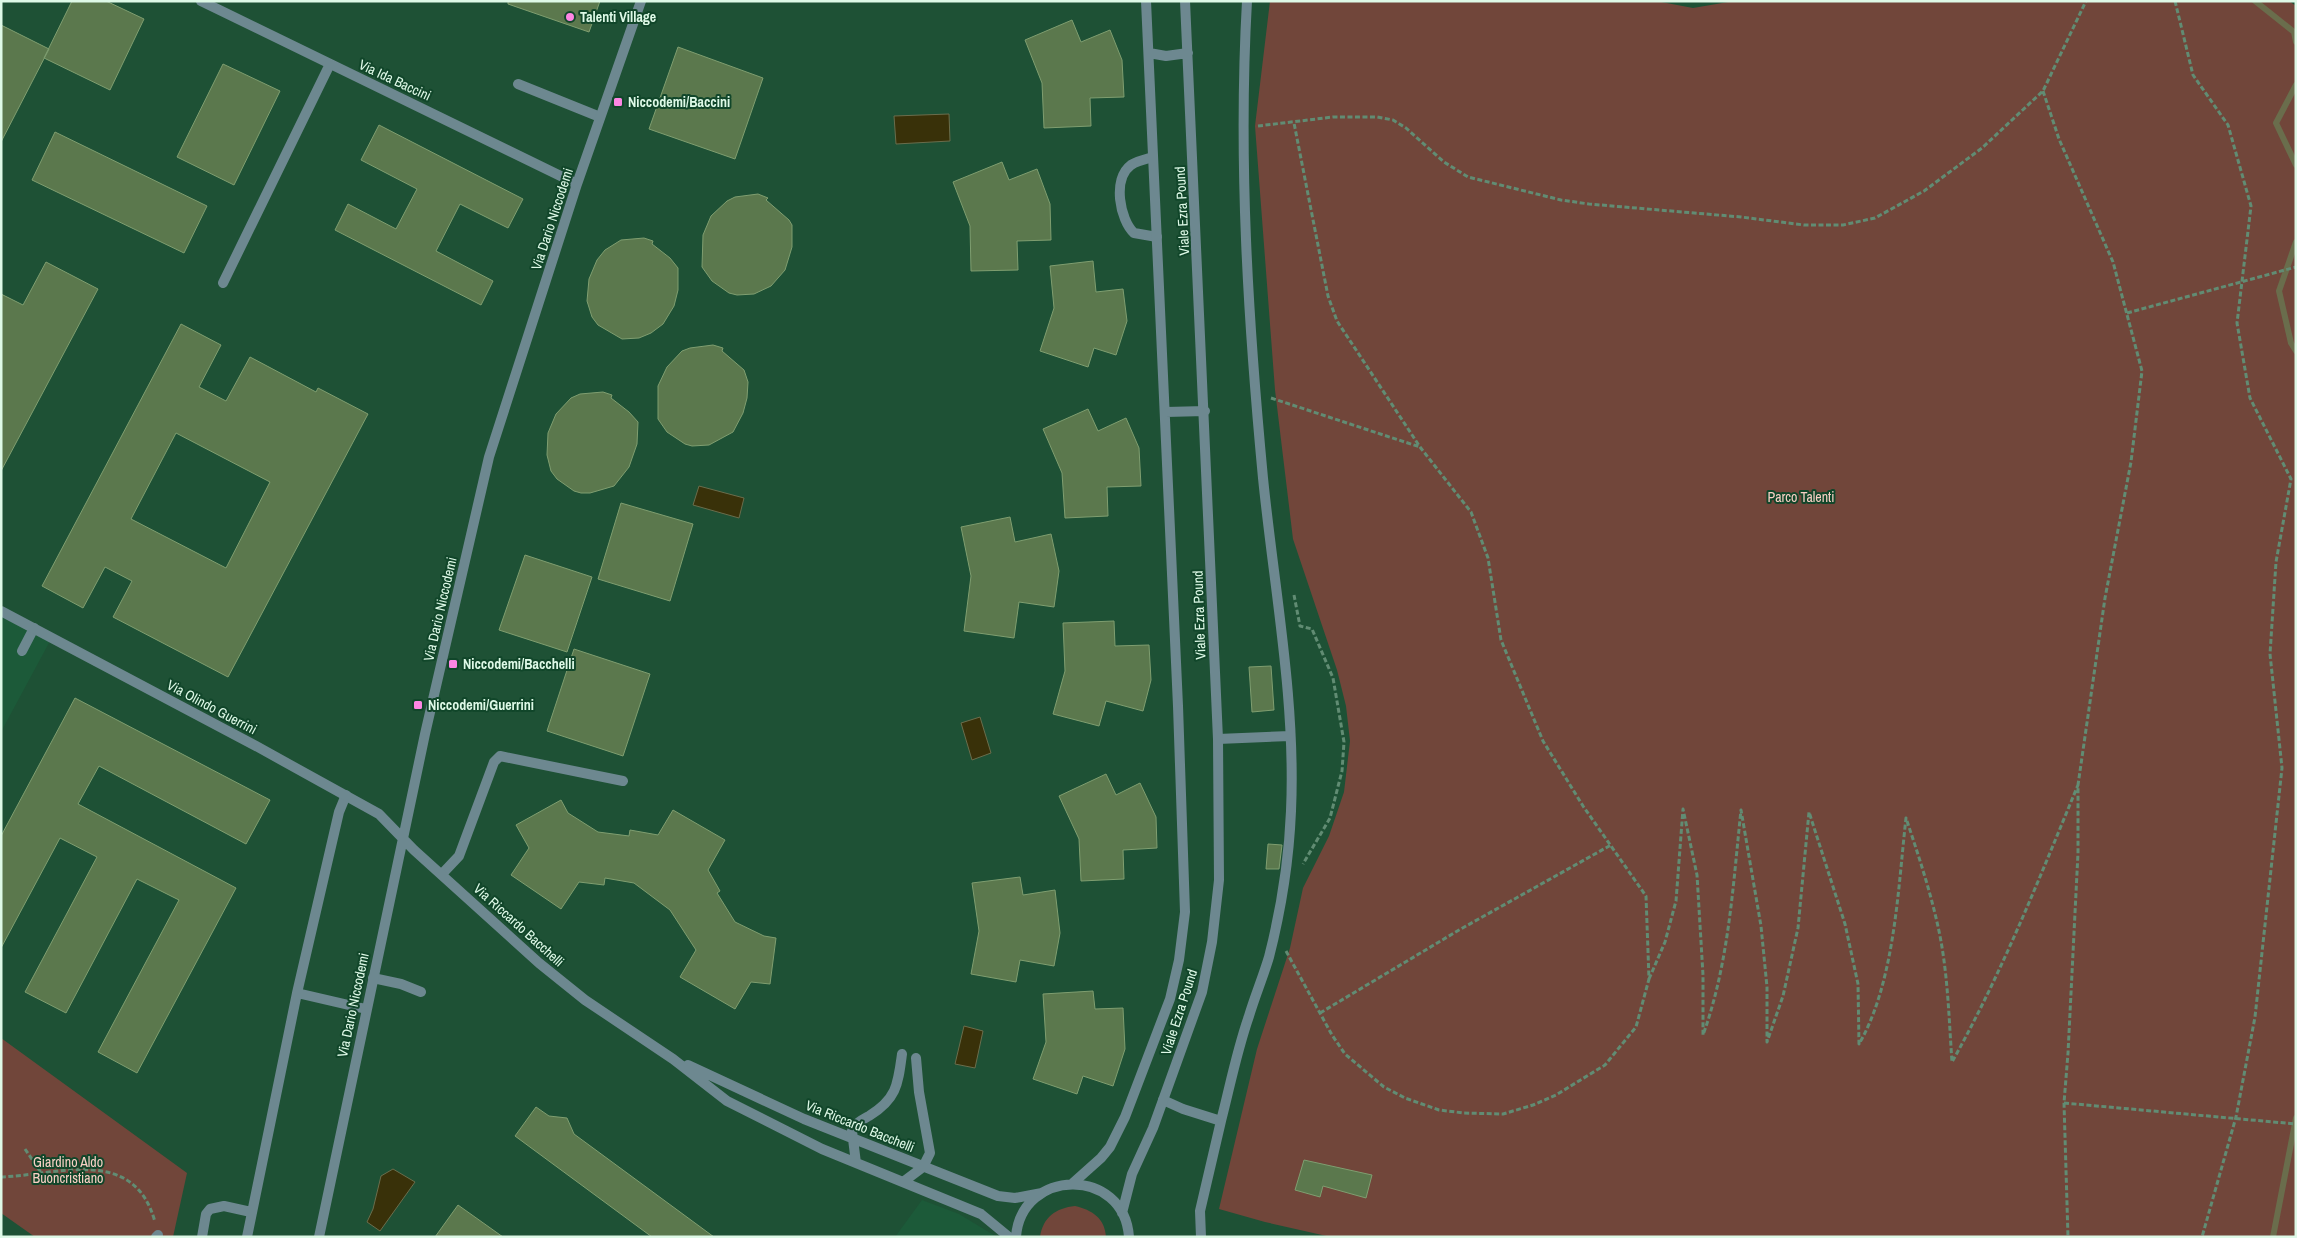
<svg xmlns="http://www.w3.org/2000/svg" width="2297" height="1238" font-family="'Archivo Narrow',sans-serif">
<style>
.built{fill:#1c5a39}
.green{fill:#71463a}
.water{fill:#393109;stroke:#6a6d4c}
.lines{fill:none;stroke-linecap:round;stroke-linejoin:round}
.stream{stroke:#6a6d4c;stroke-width:6}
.building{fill:#5b784d;stroke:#7f9e70;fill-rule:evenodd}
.path{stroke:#618c73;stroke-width:3;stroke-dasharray:5 2.5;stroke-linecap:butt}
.lane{stroke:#6d8890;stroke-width:10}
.street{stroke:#6d8890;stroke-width:10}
.poi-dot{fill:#fd86e3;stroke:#11462a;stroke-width:2}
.labels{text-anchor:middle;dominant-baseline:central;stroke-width:4;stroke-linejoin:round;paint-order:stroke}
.poi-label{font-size:14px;font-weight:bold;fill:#def9e7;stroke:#11462a;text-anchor:start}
.street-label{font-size:14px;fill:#def9e7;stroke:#11462a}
.park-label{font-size:14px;fill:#f9d0c5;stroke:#11462a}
</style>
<rect width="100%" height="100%" fill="#1e5135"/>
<path class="built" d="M1 616 50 641 1 732Z
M922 1200 959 1214 997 1237H895Z"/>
<path class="green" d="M1270 1H1656L1693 8 1734 1H2289L2296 6V1237H1331L1265 1222 1219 1209 1257 1049 1290 948 1303 888 1329 836 1344 792 1350 741 1346 706 1337 670 1293 539 1275 390 1255 126Z
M1 1038 187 1173 173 1237H35L1 1213Z
M1075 1206C1092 1210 1105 1218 1106 1237H1040C1043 1217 1056 1208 1075 1206Z"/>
<path class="water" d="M949 114 950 141 896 144 894 116Z
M699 486 744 498 739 518 693 505Z
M980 717 991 753 972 760 961 723Z
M964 1026 983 1031 975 1068 955 1064Z
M393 1169 415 1182 380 1231 367 1222 373 1209 381 1176Z"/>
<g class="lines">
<path class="stream" d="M2255 1 2294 32 2296 42
M2296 85 2276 123 2296 165
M2296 242 2279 291 2291 343 2296 351
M2273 1237 2296 1118"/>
</g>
<path class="building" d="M72 1H106L144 19 110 90 44 58Z
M508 1H600L589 32 508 4Z
M1072 20 1081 42 1110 30 1122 60 1124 97 1090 98 1091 126 1044 128 1042 83 1025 40Z
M1 25 49 49 1 142Z
M678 47 763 78 735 159 649 129Z
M223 64 280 91 234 185 177 157Z
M379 125 523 199 508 228 460 204 436 251 493 281 481 305 335 230 348 204 396 229 417 189 361 160Z
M55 132 207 206 184 253 32 180Z
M1002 162 1009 180 1037 169 1050 204 1051 240 1017 241 1018 270 971 271 970 226 953 182Z
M758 194 768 198 766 200 789 220 792 225V247L785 270 771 286 754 294 737 295 729 293 712 281 702 267 703 235 711 216 727 201 735 197Z
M644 238 653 241 652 244 670 258 678 268V290L674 306 663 324 651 333 639 338 622 339 598 325 592 317 587 301 589 279 597 260 605 250 621 240Z
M1093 261 1096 292 1123 289 1127 321 1116 355 1094 348 1088 367 1040 351 1054 308 1050 266Z
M46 262 98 289 1 471V294L23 305Z
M181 324 221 345 199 387 226 401 250 357 316 392 318 388 368 414 228 677 113 617 132 581 105 567 83 608 42 586ZM176 433 270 482 226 568 131 519Z
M713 345 723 348 722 351 744 370 748 382 747 398 743 413 733 432 709 445 692 446 685 444 667 432 658 419V386L667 367 682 351 690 348Z
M603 392 612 395 611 398 629 412 638 422 637 444 629 467 614 486 590 493H581L574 491 557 479 551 471 547 455 548 433 556 414 571 398 580 394Z
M1088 409 1098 431 1126 418 1139 448 1141 486 1107 487 1108 516 1065 518 1062 473 1043 429Z
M621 503 693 524 670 601 598 579Z
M1010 517 1015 542 1051 534 1059 571 1054 607 1019 602 1014 638 964 631 971 576 961 527Z
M525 555 592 577 567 652 499 630Z
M1114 621 1115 646 1149 645 1151 680 1143 711 1106 701 1099 726 1053 714 1065 671 1063 623Z
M574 649 650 674 623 756 547 731Z
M1271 666 1274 710 1252 712 1249 667Z
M75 698 270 800 246 844 99 766 78 804 236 888 137 1073 98 1052 179 900 137 879 66 1013 25 992 97 857 60 838 1 948V836Z
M1106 774 1116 795 1140 783 1156 817 1157 848 1123 850 1124 879 1081 881 1079 839 1059 796Z
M561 800 568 813 598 832 629 836 630 830 658 835 673 810 725 840 708 870 720 891 717 893 735 922 764 936 776 938 770 984 751 982 735 1009 680 977 696 950 670 910 634 883 605 878 604 885 579 882 561 909 511 875 529 848 516 825Z
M1268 844 1282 845 1279 869H1266Z
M1020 877 1023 895 1055 890 1060 933 1054 966 1020 960 1016 982 971 974 979 931 972 883Z
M1093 991 1095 1009 1123 1008 1125 1049 1113 1086 1083 1076 1077 1094 1033 1079 1046 1042 1043 994Z
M536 1107 549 1116 567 1118 574 1134 714 1237H652L515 1136Z
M1304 1160 1372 1175 1366 1198 1323 1186 1320 1197 1295 1190Z
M458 1205 503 1237H435Z"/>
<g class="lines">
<path class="path" d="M2175 1 2193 75 2228 125 2251 206 2237 323 2250 398 2291 479 2276 562 2270 654 2282 768 2255 1017 2236 1117 2202 1237
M2043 91 2059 139 2113 262 2142 371 2131 462 2105 598 2078 785V853L2068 1053 2064 1103 2068 1237
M1258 126 1333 117H1377L1393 120 1406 128 1444 162 1468 177 1561 200 1589 204 1741 217 1804 225H1843L1875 218 1924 191 1982 148 2043 91 2086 1
M2127 313 2296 267
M1271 398 1420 447
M1294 595 1300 626 1312 629 1333 678 1344 742 1342 771 1330 818 1303 864
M1286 951 1332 1035 1345 1054 1384 1087 1405 1098 1439 1110 1464 1113 1503 1114 1533 1105 1556 1095 1605 1065 1636 1027 1649 979 1646 896 1583 806 1543 741 1501 640 1488 558 1471 512 1420 447 1337 321 1328 296 1294 123
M1649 979 1665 942 1676 901 1683 809 1697 875 1703 975V1035C1729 963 1733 885 1741 810L1761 926 1767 987V1042L1783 996 1798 928 1809 812 1845 924 1858 984 1859 1044C1895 982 1898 888 1906 818 1919 857 1932 896 1940 936 1948 977 1949 1020 1952 1062 2002 973 2039 879 2078 785
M1320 1013 1459 930 1611 845
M2064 1103 2296 1124
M25 1149 42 1174
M1 1177C58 1175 134 1145 155 1222"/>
<path class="lane" d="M518 84 600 117
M1153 157C1146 159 1137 161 1131 165 1112 179 1120 220 1134 233L1157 237
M22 651 34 628
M1218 739 1290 736
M442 874 459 856 494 762 500 756 623 781
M373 978 401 984 421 992
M297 993 366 1009
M1163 1100 1183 1109 1221 1121 1200 1211 1201 1237
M1221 1121C1230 1086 1237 1050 1249 1016 1255 996 1263 977 1269 957 1281 910 1289 860 1291 811 1296 700 1274 588 1263 478 1248 319 1238 160 1247 1
M156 1237 158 1235
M202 1237 206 1214 210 1209 224 1206 251 1212
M247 1237 297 993 339 812 346 795"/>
<path class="street" d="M201 1 577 184
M1149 53 1166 56 1188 53
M223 283 330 64
M1166 412 1205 411
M1 611 256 746 379 814 414 850 539 963 585 1000 673 1059 727 1101 822 1149 981 1214 1009 1237
M688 1065 804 1119 998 1196 1015 1198 1042 1193
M856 1163 852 1131C855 1123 862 1120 869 1116 897 1099 898 1084 902 1054
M903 1182 923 1167 930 1153 919 1092 916 1058
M1073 1183 1101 1158 1110 1147 1125 1117 1170 999 1179 960 1185 912 1178 706 1146 1
M1122 1213 1132 1174 1153 1128 1202 992 1212 942 1219 880 1218 739 1185 1
M319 1237 425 734 489 457 577 184 641 1
M1016 1237C1021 1168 1124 1166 1129 1237"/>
</g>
<g class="poi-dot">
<circle cx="570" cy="17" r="5"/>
<rect x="613" y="97" width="10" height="10" rx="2.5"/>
<rect x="448" y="659" width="10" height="10" rx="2.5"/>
<rect x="413" y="700" width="10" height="10" rx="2.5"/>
</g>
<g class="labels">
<g class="poi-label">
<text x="580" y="17">Talenti Village</text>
<text x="628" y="102">Niccodemi/Baccini</text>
<text x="463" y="664">Niccodemi/Bacchelli</text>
<text x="428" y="705">Niccodemi/Guerrini</text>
</g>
<g class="street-label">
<text transform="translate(395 80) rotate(25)">Via Ida Baccini</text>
<text transform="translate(1182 211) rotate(-93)">Viale Ezra Pound</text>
<text transform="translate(552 219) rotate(-72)">Via Dario Niccodemi</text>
<text transform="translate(440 609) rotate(-77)">Via Dario Niccodemi</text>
<text transform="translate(1199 615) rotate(-92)">Viale Ezra Pound</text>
<text transform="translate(212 707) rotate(28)">Via Olindo Guerrini</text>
<text transform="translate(519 925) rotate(42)">Via Riccardo Bacchelli</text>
<text transform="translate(353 1005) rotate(-78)">Via Dario Niccodemi</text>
<text transform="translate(1179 1012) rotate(-72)">Viale Ezra Pound</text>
<text transform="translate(860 1126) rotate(22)">Via Riccardo Bacchelli</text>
</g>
<g class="park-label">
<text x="1801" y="497">Parco Talenti</text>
<text x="68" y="1162">Giardino Aldo<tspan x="68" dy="16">Buoncristiano</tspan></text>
</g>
</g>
<rect width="2297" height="1238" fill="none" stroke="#def9e7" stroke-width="5"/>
</svg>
